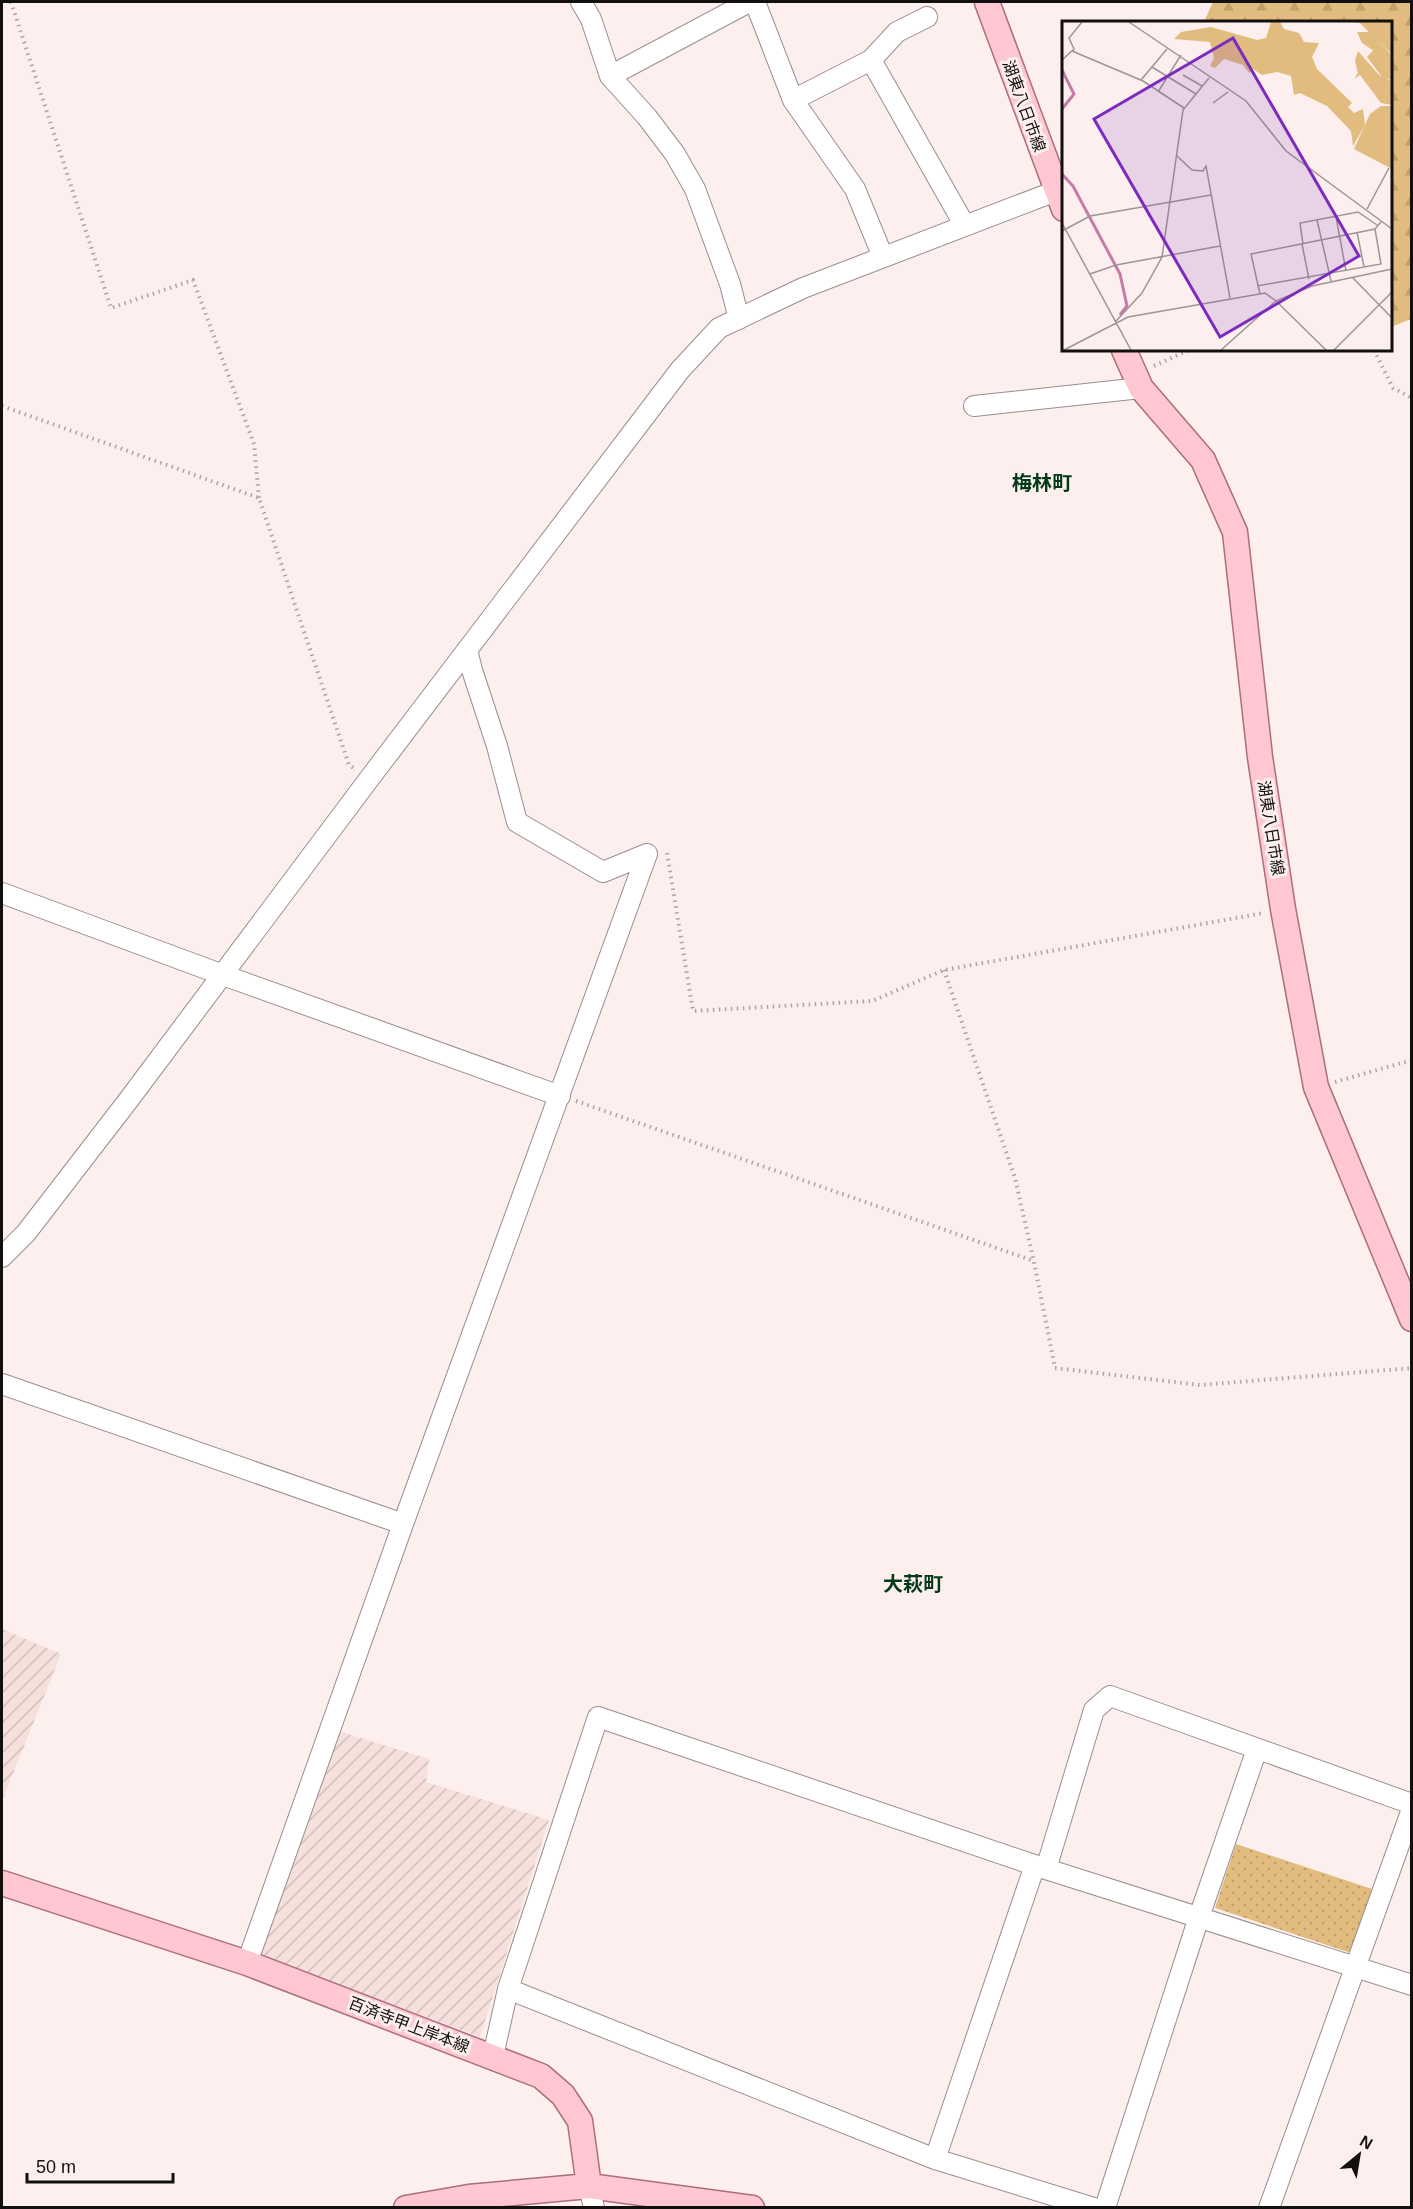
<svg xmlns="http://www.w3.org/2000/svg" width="1413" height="2209" font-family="Helvetica,'Noto Sans JP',sans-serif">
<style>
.industrial{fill:url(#industrial-furrows)}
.forest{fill:url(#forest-firs)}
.park{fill:url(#park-dots)}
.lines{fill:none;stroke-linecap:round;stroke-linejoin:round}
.minor-casing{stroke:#998e8c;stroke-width:22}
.major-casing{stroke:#ac6e7a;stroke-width:27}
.path{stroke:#aea4a3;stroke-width:4;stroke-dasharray:1.5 4.5;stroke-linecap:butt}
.minor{stroke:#fff;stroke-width:20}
.major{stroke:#fec7d2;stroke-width:24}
.labels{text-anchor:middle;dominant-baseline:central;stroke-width:6;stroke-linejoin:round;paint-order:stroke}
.street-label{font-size:16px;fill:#130f0f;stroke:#fcefed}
.quarter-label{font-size:20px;font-weight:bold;fill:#023917;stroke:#fcefed}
.inset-river{fill:none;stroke:#c57ba9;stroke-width:3}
.inset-road{fill:none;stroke:#9f9594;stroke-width:1.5}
.view{fill:#7b2cbf;fill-opacity:0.15;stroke:#7b2cbf;stroke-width:3}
.inset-edge{fill:none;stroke:#130f0f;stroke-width:3}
</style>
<defs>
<pattern id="industrial-furrows" width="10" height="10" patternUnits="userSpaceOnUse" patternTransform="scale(1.5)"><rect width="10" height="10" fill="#f5e0dc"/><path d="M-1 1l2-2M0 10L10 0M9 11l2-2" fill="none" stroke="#d1bfbc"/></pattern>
<pattern id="forest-firs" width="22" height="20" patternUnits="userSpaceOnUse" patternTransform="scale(1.5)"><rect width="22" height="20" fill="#e2bb7e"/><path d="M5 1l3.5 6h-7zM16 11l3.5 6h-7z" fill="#c1a06c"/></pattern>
<pattern id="park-dots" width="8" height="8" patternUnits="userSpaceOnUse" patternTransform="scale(1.5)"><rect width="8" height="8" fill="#e2bb7e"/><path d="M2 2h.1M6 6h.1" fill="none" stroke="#c1a06c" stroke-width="1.8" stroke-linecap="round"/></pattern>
</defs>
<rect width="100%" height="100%" fill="#fcefed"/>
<path class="industrial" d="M2 1629 61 1654 2 1801Z
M338 1731 429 1759 426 1782 549 1820 480 2037 260 1955Z"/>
<path class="forest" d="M1213 2H1411V319L1391 327 1390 22H1204Z"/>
<path class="park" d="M1236 1844 1372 1889 1351 1953 1215 1908Z"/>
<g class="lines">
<g class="minor-casing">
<path id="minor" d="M581 2 591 19 610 76 647 117 675 154 695 189 730 284 739 319
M755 2 793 100 855 189 883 257
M871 60 965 226
M610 76 749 2
M793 100 871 60 897 32 927 17
M974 406 1141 388
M467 650 472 670 497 746 517 822 603 872 647 854
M2 893 223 975 560 1096
M2 1257 26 1233 127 1102 369 779 680 370 719 328 803 288 1056 191
M2 1384 403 1524
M1046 1869 1094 1710 1110 1696 1412 1804
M247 1963 403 1524 647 854
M508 1989 935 2159 1094 2208
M493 2056 508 1989 598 1717 1046 1869 1412 1985
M935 2159 1035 1865
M589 2186 594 2208
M1105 2208 1199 1917 1257 1749
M1269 2208 1412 1809"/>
</g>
<g class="major-casing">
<path id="major" d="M987 2 1064 209
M1124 350 1141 388 1203 460 1235 532 1260 757 1283 909 1316 1087 1412 1319
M2 1883 247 1963 541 2076 563 2095 580 2121 589 2186 752 2208
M406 2208 469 2197 589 2186"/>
</g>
<path class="path" d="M11 2 111 308 193 280 254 444 259 498
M1374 350 1393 388 1412 398
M1154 366 1189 350
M2 406 259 498 349 765 354 768
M667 853 693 1011 872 1001 944 970 1264 913
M944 970 1015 1178 1034 1262 1055 1368 1200 1385 1412 1368
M1335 1082 1412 1060
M576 1101 1034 1261"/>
<use href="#minor" class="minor"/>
<use href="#major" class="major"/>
</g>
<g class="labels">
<g class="street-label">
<text transform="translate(1024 106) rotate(70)">湖東八日市線</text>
<text transform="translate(1271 828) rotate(81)">湖東八日市線</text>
<text transform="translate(409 2025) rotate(21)">百済寺甲上岸本線</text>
</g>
<g class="quarter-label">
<text x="1042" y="483">梅林町</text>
<text x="913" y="1584">大萩町</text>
</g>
</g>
<g transform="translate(1062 21)">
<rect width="330" height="330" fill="#fcefed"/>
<path d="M318 22 330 34V59L320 56 305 36ZM319 85H330V148L292 128 308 93Z" fill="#e2bb7e"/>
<path d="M209 1H218L222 8 237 12 242 21 257 22 250 36 255 48 290 82 286 86 292 92 301 88 303 104 291 125 289 110 265 85 238 72 232 74 229 55 215 51 200 54 191 48 187 52 181 44 162 38 153 47 148 45 152 37 148 21 112 18 119 11 149 6 195 19 204 17ZM289 1H330V33L318 22 312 30 300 22 295 11H307L298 2ZM296 30 317 54 330 60V84L319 82 298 54 292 58 296 52 293 40Z" fill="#e2bb7e"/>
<path class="inset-river" d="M0 49 12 73 0 88M0 153 11 165 58 253 65 285 58 294"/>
<path class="inset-road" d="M67 1 184 80 224 130 330 208M10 30 81 60 122 87M0 39 12 28 7 17 20 1M90 46 134 73M121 54 140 65M79 59 105 28M96 71 119 34M151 82 166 71M115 135 130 149 141 150 144 145 168 277M305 188 327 147M274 196 284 250M255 199 269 260M0 202 69 329M0 210 28 195 149 174M295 211 302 246M240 223 247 258M241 223 238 202 296 191 315 204M28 253 54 244 158 225M291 257 330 297M195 265 319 243 313 208M198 273 189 233 313 208 319 201M214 280 264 329M54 300 80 272 100 236 121 89 147 57M2 329 66 296 203 272 214 280 250 265 330 248M159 329 214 280M272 329 330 271"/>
<path class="view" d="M171 17 297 235 158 316 32 98Z"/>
<rect width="330" height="330" class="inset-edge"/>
</g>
<rect width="1413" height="2209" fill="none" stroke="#130f0f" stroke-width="6"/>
<g transform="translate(1359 2155) rotate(30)" stroke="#fcefed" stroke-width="4.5" paint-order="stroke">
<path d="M0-4.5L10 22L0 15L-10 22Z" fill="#130f0f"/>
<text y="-9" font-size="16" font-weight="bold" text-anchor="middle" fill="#130f0f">N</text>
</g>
<path d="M27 2173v9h146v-9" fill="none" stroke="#130f0f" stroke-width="3"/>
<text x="36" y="2173" font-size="18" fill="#130f0f" stroke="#fcefed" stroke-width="4.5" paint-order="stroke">50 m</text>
</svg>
